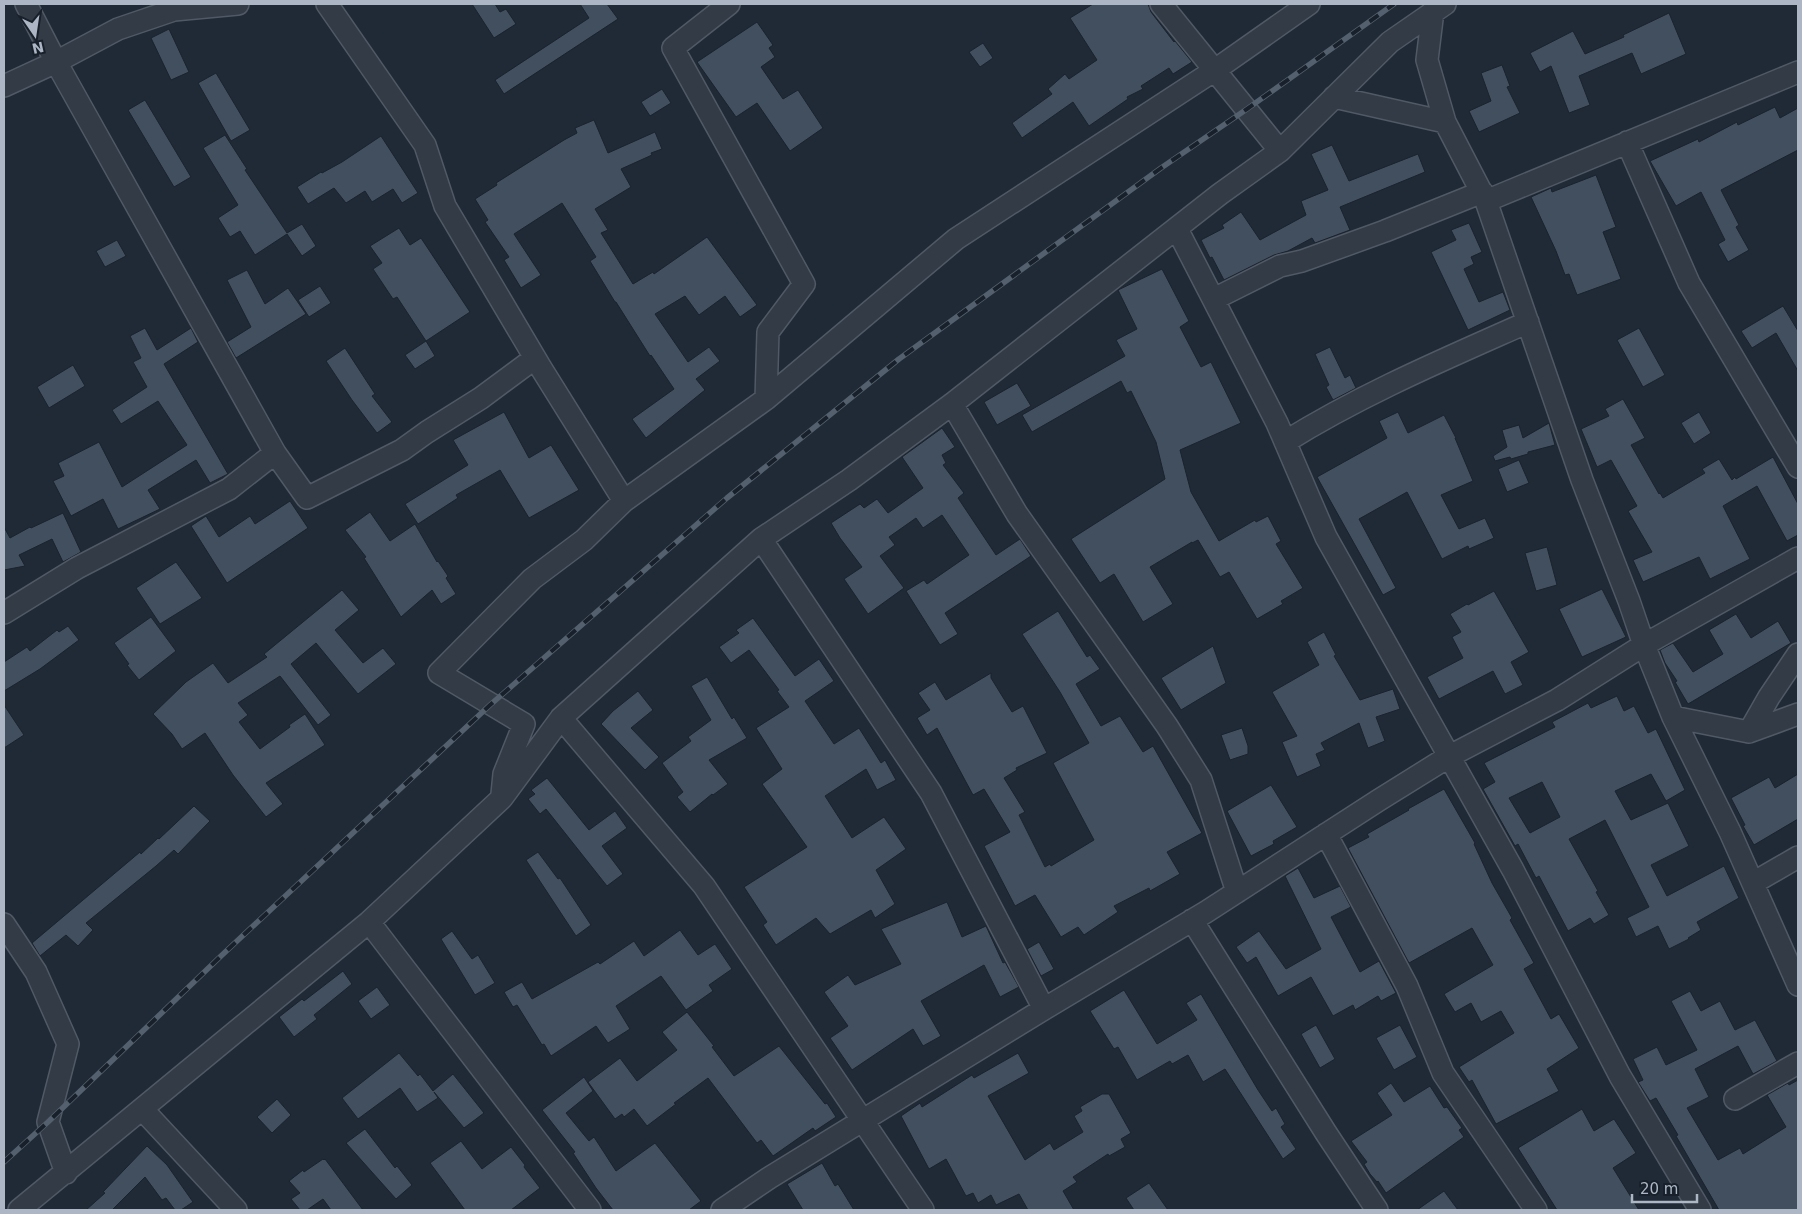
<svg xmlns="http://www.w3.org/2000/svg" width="1802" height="1214" font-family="'DejaVu Sans',sans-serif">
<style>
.building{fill:#424f5e;stroke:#1a222d;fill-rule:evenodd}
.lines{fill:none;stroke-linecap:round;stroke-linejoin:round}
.street-casing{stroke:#505965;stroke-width:24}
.street{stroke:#323b46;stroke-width:21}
.rail-casing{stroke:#54606e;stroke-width:5.5}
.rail{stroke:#18202b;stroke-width:4;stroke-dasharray:11;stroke-linecap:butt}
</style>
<rect width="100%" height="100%" fill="#1f2a36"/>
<path class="building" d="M472 4H495L500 12 506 9 516 24 494 38Z
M580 4H607L618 19 504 94 495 80 589 18Z
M1093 4H1148L1151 12 1174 42 1175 41 1192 62 1173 74 1169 68 1141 86 1143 89 1127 97 1128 99 1089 126 1073 102 1022 138 1012 123 1052 94 1048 89 1065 74 1069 79 1097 60 1070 18Z
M1669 13 1686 54 1641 74 1632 53 1579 76 1590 105 1569 113 1551 66 1540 72 1530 53 1573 31 1585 54 1624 37 1623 35Z
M757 22 773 45 769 48 775 57 761 67 783 99 798 90 823 128 790 151 757 103 736 117 697 62Z
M169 29 189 72 171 80 151 38Z
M983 43 993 58 980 67 969 52Z
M1502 65 1510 86 1507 87 1520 113 1479 132 1469 111 1491 101 1481 73Z
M216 73 250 130 231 141 198 83Z
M662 89 671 103 650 116 641 102Z
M145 100 191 177 174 187 128 110Z
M1775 107 1780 118 1798 108V150L1721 190 1739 225 1736 227 1749 250 1728 262 1718 244 1725 240 1701 192 1676 206 1650 161 1698 139 1699 142 1737 122 1738 125Z
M594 120 608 153 655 132 662 149 651 153 652 155 621 169 631 187 595 209 608 230 601 233 633 284 653 272 654 274 707 237 757 305 740 317 725 296 699 315 685 296 655 314 688 362 709 347 720 361 696 379 705 390 646 438 632 419 674 389 651 355 650 356 616 302H615L590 261 596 257 562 203 514 234 541 275 521 288 504 260 509 257 485 222 488 220 475 199 497 185 496 183 564 140 577 133 575 128Z
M225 135 247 169 245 170 287 233 302 224 316 246 302 256 287 234 255 255 240 231 230 237 218 218 238 205 203 148Z
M381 136 418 193 402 203 393 189 372 202 365 191 346 203 334 188 308 204 297 187 321 172 322 173 342 162Z
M1332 145 1349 181 1418 154 1425 172 1340 207 1350 230 1315 243 1312 238 1288 251 1274 255 1224 280 1212 257 1210 258 1201 240 1224 228 1222 225 1241 212 1260 240 1306 215 1301 201 1328 190 1311 154Z
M1596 175 1616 227 1603 232 1621 279 1577 295 1569 274 1565 275 1556 251 1531 197 1551 188 1552 192Z
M1469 223 1482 252 1471 257 1474 264 1464 269 1479 302 1503 292 1510 310 1468 330 1431 252 1456 240 1451 230Z
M399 228 410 245 421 238 470 312 426 341 435 356 415 369 405 355 426 341 397 297 393 299 373 269 382 263 370 246Z
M117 240 126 256 105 267 96 251Z
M1162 269 1189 321 1180 327 1201 367 1211 362 1241 423 1180 450 1191 492 1219 541 1255 520 1256 522 1268 516 1281 541 1276 544 1303 588 1281 601 1283 604 1257 619 1229 572 1220 577 1198 540 1192 543V542L1150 567 1173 604 1143 622 1114 574 1100 583 1071 539 1165 479 1156 442 1131 391 1127 393 1121 381 1032 432 1022 415 1125 356 1116 340 1137 329 1118 290Z
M247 270 265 304 288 288 306 314 236 358 227 342 251 327 227 280Z
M320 286 331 303 309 317 298 300Z
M1783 306 1798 331V371L1776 333 1752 348 1741 331Z
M145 328 157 350 191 328 198 342 164 364 228 474 210 483 196 460 148 490 160 509 118 529 103 499 71 516 53 481 64 476 58 463 99 442 122 487 187 445 158 401 121 424 112 410 147 387 133 362 141 358 130 336Z
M1639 328 1665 375 1643 387 1617 340Z
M1330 347 1345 378 1350 375 1356 388 1333 400 1326 387 1329 385 1315 354Z
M345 348 375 394 372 396 392 422 377 433 352 400 326 361Z
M73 365 85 386 49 408 37 387Z
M1017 383 1031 406 997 425 984 402Z
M1623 399 1645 438 1631 445 1659 494 1660 493 1663 498 1705 473 1702 469 1719 459 1732 480 1735 477 1736 479 1773 457 1798 504V535L1787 541 1757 486 1723 506 1750 559 1710 579 1699 557 1643 582 1633 560 1652 552 1628 511 1637 506 1611 460 1597 467 1581 429 1609 416 1605 409Z
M504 412 529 458 551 445 579 490 529 518 500 470 456 495 458 498 418 524 405 504 468 465 453 440Z
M1398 412 1408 433 1444 415 1456 438H1455L1473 481 1441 495 1459 529 1485 518 1494 538 1469 549 1468 546 1442 559 1407 492 1359 519 1396 588 1383 595 1317 477 1387 438 1379 421Z
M1699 412 1711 433 1694 444 1681 423Z
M1549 423 1555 445 1528 452V454L1511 459 1510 457 1495 461 1493 456 1507 447 1502 430 1519 425 1523 438Z
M942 428 955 447 942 455 946 463 943 465 964 493 958 498 996 555 1020 539 1031 556 945 613 958 634 940 645 906 591 924 580 927 584 969 555 942 515 923 528 916 518 889 537 895 545 880 556 904 588 868 614 844 579 862 567 840 538 831 523 860 504 864 508 877 499 888 513 923 488 902 457Z
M1519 460 1529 483 1507 492 1498 469Z
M290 501 308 528 227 583 191 526 206 516 219 537 250 516 255 524Z
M370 512 390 541 415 524 437 562 438 561 448 576 446 578 456 594 441 604 432 590 401 617 364 558 366 557 345 530Z
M63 513 81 552 63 562 52 539 19 555 25 566 4 570V527L10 538 30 527 31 528Z
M1547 547 1557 585 1536 591 1525 553Z
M176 562 202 598 160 624 136 588Z
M1602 589 1626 637 1582 657 1559 609Z
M342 590 359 610 335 630 363 663 383 648 396 664 358 694 316 643 291 664 331 715 318 725 280 676 238 703 248 715 239 722 260 749 290 727 289 725 305 714 325 745 266 783 283 804 266 817 233 775 205 733 182 749 172 734 153 714 186 682 213 663 228 683 267 657 264 654Z
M1494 591 1529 652 1511 662 1523 685 1505 694 1493 671 1439 699 1427 677 1463 658 1452 637 1461 632 1450 614 1467 604 1468 605Z
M1058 611 1087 657 1090 655 1100 669 1076 684 1101 726 1120 716 1143 752 1153 746 1202 833 1167 852 1180 874 1150 891 1149 888 1114 906 1118 912 1084 935 1078 927 1061 937 1035 895 1015 906 984 846 1010 832 984 789 973 795 937 728 927 735 917 718 930 710 918 693 935 682 946 700 991 673V678L1012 712 1023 706 1047 753 1016 768 1017 770 1004 778 1025 812 1019 815 1045 867 1050 864 1051 866 1094 840 1053 763 1089 743 1060 692 1022 634Z
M1736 614 1751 638 1778 621 1791 643 1688 704 1675 682 1677 681 1665 663 1660 650 1673 643 1693 672 1723 654 1709 630Z
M151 617 176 651 139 680 127 665 129 664 114 643Z
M753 618 795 676 819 659 834 681 805 701 834 744 859 728 881 763 885 760 896 780 877 790 866 769 825 796 852 838 884 817 906 849 876 870 895 904 875 918 871 910 830 934 816 918 776 945 763 925 767 922 744 887 807 847 762 784 782 769 756 728 789 707 777 691 779 690 749 650 731 663 719 647 739 633 736 630Z
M68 626 79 640 40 669 4 691V662L27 647 30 651 57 630 59 632Z
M1324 632 1336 655 1334 656 1360 700 1393 689 1400 709 1376 717 1385 741 1368 748 1359 723 1321 743 1325 750 1316 754 1321 766 1297 777 1282 742 1297 736 1272 692 1319 665 1307 642Z
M1213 646 1226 683 1181 710 1161 678Z
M707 677 732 719 734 717 747 738 709 760 728 784 713 795 712 794 690 812 677 797 683 792 662 763 691 741 688 737 711 720 691 686Z
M638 691 653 710 631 728 659 757 645 770 601 724 613 711Z
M1617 696 1624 711 1634 706 1648 733 1656 729 1685 790 1666 801 1651 774 1615 791 1631 820 1668 803 1689 846 1651 865 1667 896 1724 866 1739 898 1697 922 1701 930 1688 938 1689 939 1669 949 1658 926 1636 937 1627 918 1649 907 1605 820 1569 839 1598 891 1596 892 1609 915 1594 924 1590 918 1568 931 1539 876 1536 878 1518 844 1515 846 1483 789 1495 782 1484 763 1555 727 1552 722 1588 703 1591 708ZM1542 782 1560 817 1530 833 1509 798Z
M4 705 24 735 4 748Z
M1242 728 1248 746V754L1230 760 1221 735Z
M1798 774V819L1754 845 1743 826 1745 825 1731 798 1769 777 1775 788Z
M547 778 589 830 615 811 627 828 602 846 623 874 607 886 546 809 540 814 528 799 535 794 531 790Z
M1271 785 1297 827 1273 841 1274 844 1251 856 1227 811Z
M1444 789 1475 843 1474 844 1492 883 1512 918 1510 920 1534 963 1524 969 1551 1019 1559 1014 1579 1048 1547 1069 1559 1091 1496 1124 1472 1080 1469 1082 1459 1067 1514 1033 1501 1011 1481 1022 1471 1003 1455 1012 1444 994 1493 965 1472 928 1409 963 1348 848 1369 837 1367 834 1409 810 1408 809Z
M194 806 210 821 178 854 174 850 156 866 86 923 93 930 78 946 66 935 40 956 32 943 140 852 141 854 158 838 159 839Z
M538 852 558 879 560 878 591 925 576 936 526 860Z
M1298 868 1314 898 1340 886 1351 907 1331 917 1360 972 1379 961 1396 993 1381 1001 1378 996 1355 1010 1353 1005 1333 1016 1311 977 1278 996 1256 957 1247 963 1236 947 1259 931 1286 969 1321 949 1285 876Z
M947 902 962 937 986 926 1003 963 1005 962 1019 987 1000 997 984 965 921 1001 941 1036 923 1046 913 1029 852 1070 830 1038 848 1026 824 992 848 975 855 985 901 964 881 929Z
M680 930 698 955 715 944 732 969 709 985 713 991 686 1010 661 976 616 1006 630 1029 608 1043 596 1026 551 1056 544 1044 542 1045 517 1005 513 1007 504 992 522 982 532 999 598 962 600 964 634 941 644 956Z
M452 931 472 959 478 955 495 983 475 995 441 939Z
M1039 942 1054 969 1041 976 1027 949Z
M343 971 352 984 314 1015 317 1019 294 1037 279 1017 302 999 304 1001Z
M377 987 390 1005 371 1019 358 1001Z
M1124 990 1157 1044 1197 1020 1186 1003 1201 994 1258 1090 1272 1111 1276 1108 1285 1124 1281 1127 1296 1149 1283 1159 1225 1069 1203 1082 1188 1055 1172 1064 1170 1061 1137 1080 1118 1047 1114 1049 1090 1011Z
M1690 991 1701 1011 1720 1001 1735 1030 1755 1020 1777 1061 1753 1074 1738 1046 1695 1069 1709 1097 1687 1108 1718 1160 1740 1148 1743 1154 1786 1127 1767 1095 1788 1083 1789 1085 1798 1080V1210H1719L1676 1136 1678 1135 1656 1098 1650 1101 1638 1082 1643 1080 1633 1059 1657 1047 1666 1065 1697 1050 1671 1001Z
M687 1012 714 1046 712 1047 734 1076 779 1046 825 1104 827 1103 836 1117 815 1131 813 1128 773 1156 761 1140 757 1143 708 1078 674 1103 676 1104 647 1126 634 1109 624 1117 622 1114 615 1119 588 1082 620 1058 637 1081 677 1050 662 1032Z
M1316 1025 1335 1059 1320 1068 1301 1034Z
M1400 1025 1417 1057 1394 1070 1376 1038Z
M399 1053 418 1076 420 1074 433 1091 453 1074 484 1113 464 1128 434 1092 438 1098 417 1112 400 1088 358 1119 342 1098Z
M1018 1053 1029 1073 988 1096 1025 1160 1050 1143 1054 1150 1083 1132 1074 1116 1082 1111 1080 1107 1102 1094H1109L1131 1133 1121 1139 1125 1147 1109 1156 1108 1154 1073 1177 1077 1182 1063 1191 1074 1210H1028L1019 1194 996 1205 991 1195 978 1203 973 1193 966 1196 946 1159 929 1169 901 1116 920 1103 922 1107 972 1075 974 1078Z
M584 1077 593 1091 566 1113 589 1141 594 1137 616 1171 655 1143 701 1201 689 1210H613L596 1188 573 1153 575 1152 542 1110Z
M1391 1083 1404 1102 1430 1086 1444 1108 1447 1107 1462 1128 1459 1130 1464 1137 1386 1193 1378 1181 1377 1182 1370 1174 1364 1164 1367 1162 1351 1141 1392 1115 1377 1093Z
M277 1099 291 1115 272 1133 257 1117Z
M1582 1109 1594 1131 1614 1119 1636 1153 1613 1168 1639 1210H1557L1518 1148Z
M365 1129 395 1168 397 1166 412 1185 396 1199 346 1143Z
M461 1141 482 1169 511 1147 525 1165 524 1167 540 1188 511 1210H465L430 1163Z
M147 1146 167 1165 193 1202 181 1210H175L166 1198 162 1200 145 1177 112 1210H86L105 1193 103 1192Z
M323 1159 324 1160 325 1159 363 1210H331L323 1199 307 1210H300L291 1199 300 1193 289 1181 303 1170 304 1172Z
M822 1163 835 1186 838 1184 854 1210H803L787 1184Z
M1149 1183 1168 1210H1134L1126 1198Z
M1444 1191 1458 1210H1417Z"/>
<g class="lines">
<g class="street-casing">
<path id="street" d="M26 4 56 62 275 453
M327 4 425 145 445 206 541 368 624 501
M1161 4 1280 151
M1433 11 1427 60 1445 122
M4 86 56 62 118 29 174 10 238 4
M1334 97 1445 122 1486 201 1582 480 1629 601 1644 645 1673 717 1730 832 1798 985
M1627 142 1689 283 1798 467
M1486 201 1798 72
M1177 229 1277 423 1326 537 1513 870 1620 1076 1700 1210
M1214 299 1280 266 1302 261 1385 231 1482 192
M766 399 956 239 1215 70 1309 4
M952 404 1017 514 1167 726 1201 780 1237 892
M1285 442C1362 394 1445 359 1528 322
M761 539 931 793 1044 1009
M4 613 77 568 229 489 275 453 307 498 402 450 427 432 481 398 535 358
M1673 717 1749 732 1798 714
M561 718 704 886 923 1210
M1749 732 1769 697 1798 654
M502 794 504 774 524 724 439 673 532 579 584 540 624 501 766 399 768 332 804 284 673 48 729 4
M1326 834 1407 986 1443 1073 1536 1210
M1753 883 1798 857
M1192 920 1326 1133 1377 1210
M369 922 590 1210
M4 924 36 972 68 1044 48 1122 66 1173
M1735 1099 1798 1063
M143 1110 236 1210
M19 1210 369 922 502 798 561 718 761 539 849 480 952 404 1220 194 1280 151 1390 42 1445 4
M722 1210 769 1178 1044 1009 1206 912 1379 800 1448 757 1557 700 1644 645 1798 558"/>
</g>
<use href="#street" class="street"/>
<g class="rail-casing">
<path id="rail" d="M4 1162 48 1122 221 956 490 705 727 498 899 359 1161 168 1247 109 1394 4"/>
</g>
<use href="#rail" class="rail"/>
</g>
<rect width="1802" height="1214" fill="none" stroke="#acb6c4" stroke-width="10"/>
<g transform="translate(35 35) rotate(167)" stroke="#18202b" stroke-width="4" paint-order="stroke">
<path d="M0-4L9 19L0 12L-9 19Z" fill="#acb6c4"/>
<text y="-8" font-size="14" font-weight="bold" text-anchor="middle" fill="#acb6c4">N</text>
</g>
<path d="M1632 1194v8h65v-8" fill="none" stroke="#acb6c4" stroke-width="2.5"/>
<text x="1640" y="1194" font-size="15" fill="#acb6c4" stroke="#18202b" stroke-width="4" paint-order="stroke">20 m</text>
</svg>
